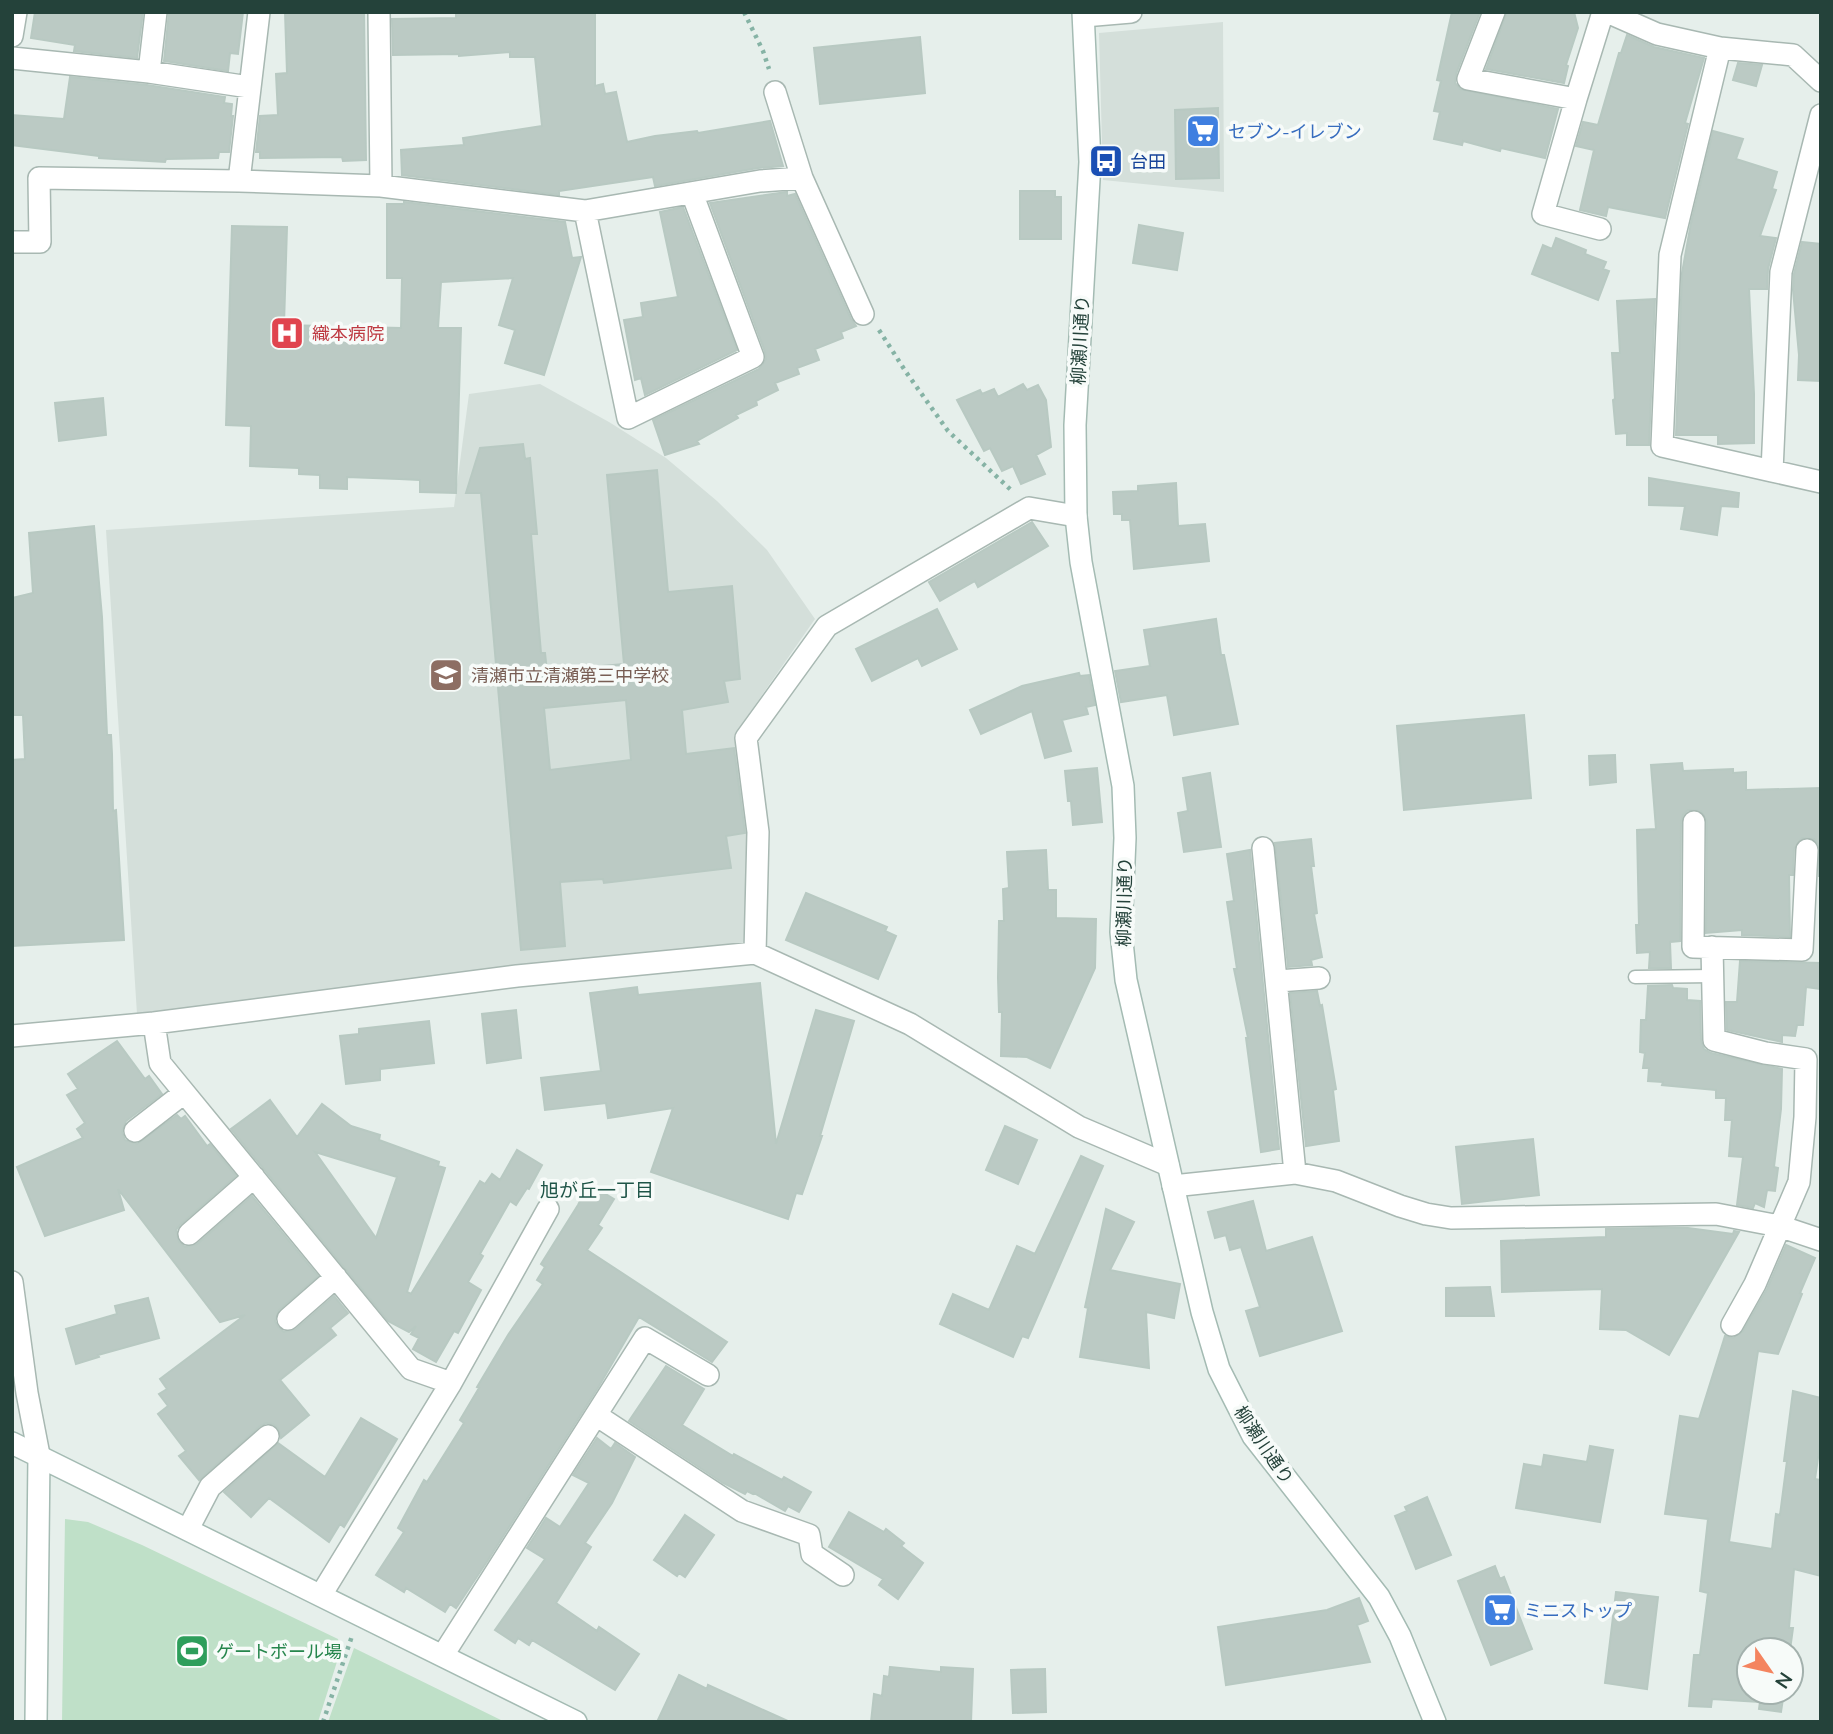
<svg xmlns="http://www.w3.org/2000/svg" width="1833" height="1734" font-family="Mulish,'Noto Sans JP',sans-serif">
<style>
.built{fill:#d4dfda}
.green{fill:#bfe0c8}
.building{fill:#bbcac4;stroke:#b8c9c2;stroke-width:2;fill-rule:evenodd}
.lines{fill:none;stroke-linecap:round;stroke-linejoin:round}
.lane-casing{stroke:#a8b8b2;stroke-width:15}
.street-casing{stroke:#a8b8b2;stroke-width:24}
.secondary-casing{stroke:#a4bbb3;stroke-width:24}
.path{stroke:#86b3a5;stroke-width:4.5;stroke-dasharray:3.5 5;stroke-linecap:butt}
.lane{stroke:#fff;stroke-width:12}
.street{stroke:#fff;stroke-width:21}
.secondary{stroke:#fff;stroke-width:21}
.labels{text-anchor:middle;dominant-baseline:central;stroke-width:7;stroke-linejoin:round;paint-order:stroke}
.shop-label{font-size:18px;fill:#366cbe;stroke:#f7fbf9;text-anchor:start}
.transit-label{font-size:18px;fill:#164399;stroke:#f7fbf9;text-anchor:start}
.health-label{font-size:18px;fill:#be3a42;stroke:#f7fbf9;text-anchor:start}
.street-label{font-size:18px;fill:#24423a;stroke:#f7fbf9}
.education-label{font-size:18px;fill:#785e54;stroke:#f7fbf9;text-anchor:start}
.leisure-label{font-size:18px;fill:#27864d;stroke:#f7fbf9;text-anchor:start}
.neighbourhood-label{font-size:19px;fill:#1f5548;stroke:#f7fbf9}
</style>
<rect width="100%" height="100%" fill="#e6efeb"/>
<path class="built" d="M1223 22 1224 192 1103 180 1099 33Z
M540 384 609 422 666 458 717 501 767 550 815 619 737 731 751 831 750 942 137 1014 106 530 454 507 469 394Z"/>
<path class="green" d="M65 1519 88 1522 142 1545 338 1639 341 1649 318 1722H62Z
M354 1648 505 1722H328Z"/>
<path class="building" d="M35 12H143L137 58 74 51 75 45 31 38Z
M169 12H243L238 54 230 53 228 71 164 61Z
M285 12H364L366 160 343 161 342 157 260 158V152H256L260 116 278 115 276 74 287 73Z
M456 12H595V86L603 84 605 94 616 92 627 142 655 136 697 131 698 133 770 121 783 166 758 168 655 186 653 177 559 191V195L402 175 401 150 464 145 463 138 542 126 535 57H510V52L459 56V54L393 55 392 19 456 18Z
M1452 12H1480L1456 74 1455 83 1460 89 1558 109 1545 158 1501 148 1500 151 1463 141 1462 145 1434 139 1440 112 1434 111 1441 81 1437 80Z
M1507 12H1574L1578 28 1566 65 1568 66 1564 83 1486 69Z
M1627 35 1654 47 1704 58 1685 123 1688 124 1665 218 1608 207 1606 216 1580 210 1594 150 1576 146 1583 122 1598 125 1619 53H1621Z
M920 37 925 93 820 104 814 48Z
M1738 63 1762 65 1756 86 1733 80Z
M70 77 147 85 225 97 224 103 232 104 231 116H233L229 152H219L218 158 166 159 165 162 99 158V156L12 145V115L64 119Z
M1218 108 1219 178 1176 179 1175 110Z
M1713 131 1743 139 1736 159 1777 172 1772 189 1776 190 1760 236 1776 238 1768 269 1767 289H1749L1754 394V443L1718 444V435H1676L1682 273 1691 223Z
M1020 191H1055V197H1061V239H1020Z
M787 192V196L795 194 851 319 856 326 841 332 843 338 815 349 819 360 797 368 799 374 775 383 778 390 756 401 757 405 736 415 738 418 697 441 699 444 665 455 653 420 759 369 766 359 765 352 710 203Z
M404 202 565 222 572 258 581 257 544 375 505 363 515 330 499 325 513 278 441 282 438 328H461L456 493 420 492V480L399 479 347 477V489L320 488V475L299 474V468L250 466 251 426 226 425 232 226 287 227 284 325 401 328 402 278H387V204H404Z
M683 207 737 350 645 395 641 378 635 380 624 320 643 317 641 303 678 297 660 212Z
M1139 225 1183 233 1177 270 1133 263Z
M1556 238 1586 250 1585 254 1606 262 1603 269 1609 271 1598 300 1532 274 1543 245 1552 249Z
M1802 242 1821 244V381L1798 380 1799 355 1793 290 1794 274Z
M1655 299 1649 445H1627V433L1616 434 1613 400 1615 399 1612 353H1620L1617 301Z
M1023 384 1027 390 1038 385 1046 400 1051 447 1036 455 1045 474 1021 484 1013 466 1002 471 990 448 984 451 957 400 980 390 982 394 994 389 998 397Z
M103 398 106 435 59 441 55 403Z
M523 444 525 459 530 458 537 534H531L541 653H545L547 671 624 664 607 475 657 470 668 592 732 586 740 679 724 681 728 702 682 710 686 754 734 748 745 833 726 836 731 868 604 883 603 879 560 882 565 946 521 950 481 493H466L480 448ZM626 700 631 760 550 770 544 708Z
M1649 478 1739 493 1738 507 1721 506 1717 535 1681 529 1685 506 1649 505Z
M1176 483 1178 526 1205 524 1209 561 1134 569 1130 520H1122V514H1114L1113 492 1138 491V486Z
M1032 522 1048 546 978 587 975 581 940 601 929 582Z
M94 526 102 617 107 735H111L112 754 113 811 116 810 124 940 12 946V760L25 759 23 715H12V598L33 593 29 533Z
M937 609 957 649 922 666 918 658 872 681 856 649Z
M1216 619 1221 655H1224L1238 724 1174 735 1167 695 1121 702 1115 671 1150 666 1144 630Z
M1079 673 1080 676 1089 675 1095 705 1086 707 1088 714 1062 720 1071 751 1045 758 1032 711 981 734 970 710 1022 686Z
M1524 715 1531 798 1404 810 1397 726Z
M1615 755 1616 782 1590 785 1589 756Z
M1682 763 1683 771 1733 769V773L1746 772V790L1821 788V876H1819V845L1814 839 1802 838 1794 849 1793 875H1789L1790 937 1742 935V930L1706 933 1707 821 1701 811 1688 810 1683 815 1681 822 1680 941 1670 942 1671 968H1649L1650 952 1637 953 1636 925H1639L1637 830 1656 829 1651 765Z
M1097 768 1102 822 1073 825 1071 801H1068L1065 771Z
M1210 773 1221 847 1184 852 1178 813 1188 811 1183 778Z
M1311 839 1314 866H1311L1317 913 1314 914 1322 957 1311 960 1312 965 1288 967 1275 843Z
M1046 850 1048 890H1056V918L1096 919 1095 968 1050 1068 1027 1057 1001 1056 1002 1012H999L998 978 999 921H1004L1003 889 1009 888 1007 852Z
M1250 850 1279 1149 1261 1152 1246 1038H1248L1234 969H1237L1227 902 1234 901 1227 854Z
M806 893 887 927 885 931 896 936 878 979 786 940Z
M1740 961 1821 963V989L1806 987 1803 1025H1797L1795 1036 1782 1035V1042L1727 1030 1726 1002H1737Z
M760 983 776 1144 816 1010 854 1021 820 1136H822L802 1194 796 1193 788 1219 651 1172 673 1108 608 1118 606 1103 545 1110 541 1078 601 1071 590 993 637 987 638 995Z
M1672 985 1673 988 1687 989V1000L1700 1001 1701 1040 1704 1049 1711 1053 1782 1069 1781 1109 1774 1167 1778 1168 1775 1191 1767 1190 1764 1207 1755 1203 1753 1208 1737 1205 1743 1157 1729 1156 1732 1120H1725L1726 1098H1716V1090L1662 1085 1663 1082 1648 1081 1649 1068H1643L1645 1053 1640 1052 1641 1020H1646L1648 986Z
M1317 991 1320 1006 1322 1005 1336 1089 1333 1090 1339 1141 1306 1146 1290 993Z
M516 1010 521 1058 487 1063 482 1014Z
M429 1021 434 1063 380 1069V1080L346 1084 340 1036 359 1034V1029Z
M117 1041 145 1079 149 1076 162 1094 126 1121 122 1132 125 1140 137 1144 177 1115 181 1119 185 1116 207 1146 210 1144 236 1176 180 1225 176 1230 179 1242 185 1247 197 1244 252 1196 318 1276 279 1310 275 1321 278 1327 284 1332 296 1329 334 1296 348 1313 330 1328 336 1335 280 1380 309 1415 281 1438 278 1428 273 1424 266 1423 260 1426 199 1480 179 1456 186 1451 158 1414 168 1406 159 1394 167 1389 160 1379 245 1315 220 1322 118 1189 124 1210 45 1236 17 1167 83 1138 77 1129 85 1123 67 1095 78 1089 68 1074Z
M270 1100 297 1137 322 1104 351 1126 380 1135 379 1140 439 1162 438 1166 445 1168 407 1292 411 1294 480 1181 485 1184 492 1174 500 1180 517 1150 542 1165 529 1189 527 1188 516 1205 510 1201 480 1254 483 1256 468 1282 481 1290 458 1333 454 1331 436 1362 413 1349 419 1338 411 1334 416 1326 409 1332 388 1321 231 1129ZM315 1152 397 1177 376 1238Z
M1005 1126 1037 1140 1018 1184 986 1170Z
M1533 1139 1539 1195 1462 1204 1456 1147Z
M1081 1156 1103 1166 1028 1338 1022 1336 1013 1357 940 1324 953 1294 989 1310 1017 1246 1035 1254Z
M589 1184 614 1199 598 1225 602 1228 587 1250 727 1342 712 1362 639 1317 599 1386 488 1560 456 1608 450 1604 445 1612 406 1588 404 1592 376 1575 404 1532 398 1528 424 1480 427 1482 464 1423 460 1420 479 1388 477 1387 508 1335 543 1284 537 1280 545 1267 541 1264 578 1205Z
M1253 1201 1266 1251 1312 1237 1342 1331 1260 1356 1246 1311 1260 1307 1241 1247 1230 1250 1226 1235 1215 1238 1208 1212Z
M1106 1209 1134 1222 1110 1270 1180 1284 1174 1318 1146 1312 1149 1368 1080 1357 1088 1308 1085 1307Z
M1653 1228H1688L1733 1234 1734 1231 1739 1232 1669 1355 1626 1330 1600 1329 1602 1289 1502 1292 1501 1241 1606 1237V1229Z
M1786 1245 1815 1258 1800 1293 1802 1294 1778 1354 1758 1351 1729 1542 1772 1549 1776 1514 1780 1515 1787 1461H1784L1793 1391 1821 1398V1437L1815 1479 1821 1480V1576L1794 1569 1789 1628H1793L1790 1650H1749V1692H1784L1781 1712 1759 1709 1760 1702 1712 1699 1711 1707 1689 1706 1694 1655H1700L1708 1593 1700 1591 1708 1519 1665 1514 1680 1416 1699 1419 1725 1336 1733 1338 1743 1331 1767 1289Z
M1490 1287 1494 1316H1446V1288Z
M148 1298 159 1338 98 1355 99 1357 76 1364 66 1329 117 1314 115 1306Z
M666 1366 704 1389 682 1425 733 1456 734 1454 782 1480 784 1477 811 1492 799 1512 788 1506 785 1511 754 1493 753 1494 747 1491 745 1494 723 1483 629 1421Z
M361 1418 397 1439 344 1527 340 1524 329 1542 269 1498 251 1517 224 1492 278 1443 325 1477Z
M597 1438 611 1449 615 1443 635 1457 612 1503 585 1543 591 1547 556 1603 597 1631 599 1627 639 1654 615 1690 532 1640 529 1645 518 1638 515 1643 495 1630 545 1559 527 1548 546 1518 560 1527 589 1483 573 1475Z
M1590 1446 1613 1450 1600 1522 1516 1508 1524 1464 1542 1467 1544 1455 1587 1462Z
M1427 1497 1451 1555 1416 1569 1395 1516 1407 1511 1405 1507Z
M849 1512 884 1532 886 1529 904 1543 901 1546 923 1563 898 1599 879 1585 883 1579 829 1547Z
M685 1515 714 1535 685 1577 679 1573 677 1576 654 1560Z
M1495 1566 1500 1579 1504 1577 1532 1649 1491 1665 1458 1581Z
M1616 1592 1658 1597 1647 1689 1605 1683Z
M1359 1598 1368 1621 1357 1625 1370 1662 1226 1685 1218 1627 1327 1610Z
M890 1667 941 1672V1667L973 1669 971 1722H871L874 1694 882 1696 884 1676 889 1677Z
M1045 1669 1046 1712 1013 1713 1011 1670Z
M679 1675 707 1689 708 1685 790 1722H657Z"/>
<g class="lines">
<g class="lane-casing">
<path id="lane" d="M1635 977 1713 976"/>
</g>
<g class="street-casing">
<path id="street" d="M379 12 381 186
M1494 12 1468 79 1576 99 1603 12
M1607 12 1657 34 1720 48 1793 55 1821 81
M1084 16 1131 12
M12 36 16 12
M1720 48 1670 255 1662 446 1772 471
M12 58 149 72 249 87
M149 72 156 12
M775 92 802 178 863 314
M1576 99 1543 214 1600 229
M1821 115 1781 272 1772 471 1821 482
M239 181 259 12
M585 211 628 418 753 357 692 193
M12 242H40L39 178 239 181 381 186 585 211 760 181 802 178
M1694 822 1693 947 1802 950 1807 850
M1263 848 1295 1173
M1712 947 1714 1040 1765 1053 1806 1059 1805 1117 1799 1182 1755 1284 1732 1325
M755 953 758 832 746 738 827 626 1029 508 1076 516
M1278 981 1319 978
M154 1023 160 1063 411 1369 451 1383
M12 1036 154 1023 517 976 755 953 910 1024 1079 1127 1168 1165
M135 1131 184 1093
M1173 1186 1295 1173 1336 1181 1400 1206 1426 1214 1451 1218 1716 1214 1779 1226 1821 1240
M189 1234 254 1177
M12 1282 27 1393 39 1455
M288 1319 336 1277
M596 1415 742 1511 809 1535 812 1554 843 1575
M188 1529 210 1487 268 1436
M321 1595 451 1383 548 1209
M443 1655 645 1338 708 1375"/>
</g>
<g class="secondary-casing">
<path id="secondary" d="M1083 12 1090 162 1075 425 1076 516 1081 562 1123 786 1125 838 1121 932 1126 980 1202 1312 1219 1369 1253 1436 1379 1597 1400 1636 1435 1722
M12 1443 576 1722
M36 1722 39 1455"/>
</g>
<path class="path" d="M744 12 763 51 769 69
M879 330 906 372 948 431 1011 490
M323 1722 352 1636"/>
<use href="#lane" class="lane"/>
<use href="#street" class="street"/>
<use href="#secondary" class="secondary"/>
</g>
<defs>
<g id="supermarket-square" transform="scale(1.75)"><rect x="-9" y="-9" width="18" height="18" rx="4" fill="#3f7fe0" stroke="#f7fbf9"/><path d="M-6-5.5h2.5l.6 2H6L4.5 2H-2.5L-4.4-4H-6ZM-1.5 3.2a1.3 1.3 0 1 0 .1 0ZM3 3.2a1.3 1.3 0 1 0 .1 0Z" fill="#fff"/></g>
<g id="bus-square" transform="scale(1.75)"><rect x="-9" y="-9" width="18" height="18" rx="4" fill="#1a4fb4" stroke="#f7fbf9"/><path d="M-5-6H5V4H4V6H2V4H-2V6H-4V4H-5ZM-3.5-4V0h7V-4ZM-3.5 1.2v1.5H-2V1.2ZM2 1.2v1.5H3.5V1.2Z" fill="#fff"/></g>
<g id="hospital-square" transform="scale(1.75)"><rect x="-9" y="-9" width="18" height="18" rx="4" fill="#e0444e" stroke="#f7fbf9"/><path d="M-5-5h3v3.5h4V-5h3V5h-3V1.5h-4V5h-3Z" fill="#fff"/></g>
<g id="school-square" transform="scale(1.75)"><rect x="-9" y="-9" width="18" height="18" rx="4" fill="#8d6e63" stroke="#f7fbf9"/><path d="M0-5L7-2L0 1L-7-2ZM-4 1L0 2.5L4 1V4Q0 6-4 4Z" fill="#fff"/></g>
<g id="stadium-square" transform="scale(1.75)"><rect x="-9" y="-9" width="18" height="18" rx="4" fill="#2e9e5b" stroke="#f7fbf9"/><path d="M0-5a6.5 5 0 1 0 0 10a6.5 5 0 1 0 0-10ZM-3.5-1.8h7v3.6h-7Z" fill="#fff"/></g>
</defs>
<g fill-rule="evenodd">
<use href="#supermarket-square" x="1203" y="131"/>
<use href="#bus-square" x="1106" y="161"/>
<use href="#hospital-square" x="287" y="333"/>
<use href="#school-square" x="446" y="675"/>
<use href="#supermarket-square" x="1500" y="1610"/>
<use href="#stadium-square" x="192" y="1651"/>
</g>
<g class="labels">
<g class="shop-label">
<text x="1228" y="131">セブン-イレブン</text>
<text x="1524" y="1610">ミニストップ</text>
</g>
<g class="transit-label">
<text x="1130" y="161">台田</text>
</g>
<g class="health-label">
<text x="312" y="333">織本病院</text>
</g>
<g class="street-label">
<text transform="translate(1080 340) rotate(-87)">柳瀬川通り</text>
<text transform="translate(1124 902) rotate(-89)">柳瀬川通り</text>
<text transform="translate(1264 1445) rotate(56)">柳瀬川通り</text>
</g>
<g class="education-label">
<text x="471" y="675">清瀬市立清瀬第三中学校</text>
</g>
<g class="leisure-label">
<text x="216" y="1651">ゲートボール場</text>
</g>
<g class="neighbourhood-label">
<text x="597" y="1190">旭が丘一丁目</text>
</g>
</g>
<rect width="1833" height="1734" fill="none" stroke="#24423a" stroke-width="28"/>
<g transform="translate(1770 1671) rotate(124)"><circle r="33" fill="#f7fbf9" stroke="#a3b1ad" stroke-width="2"/>
<path d="M0-5L12 26L0 18L-12 26Z" fill="#f4845f"/>
<text y="-10" font-size="19" font-weight="bold" text-anchor="middle" fill="#24423a">N</text>
</g>
</svg>
